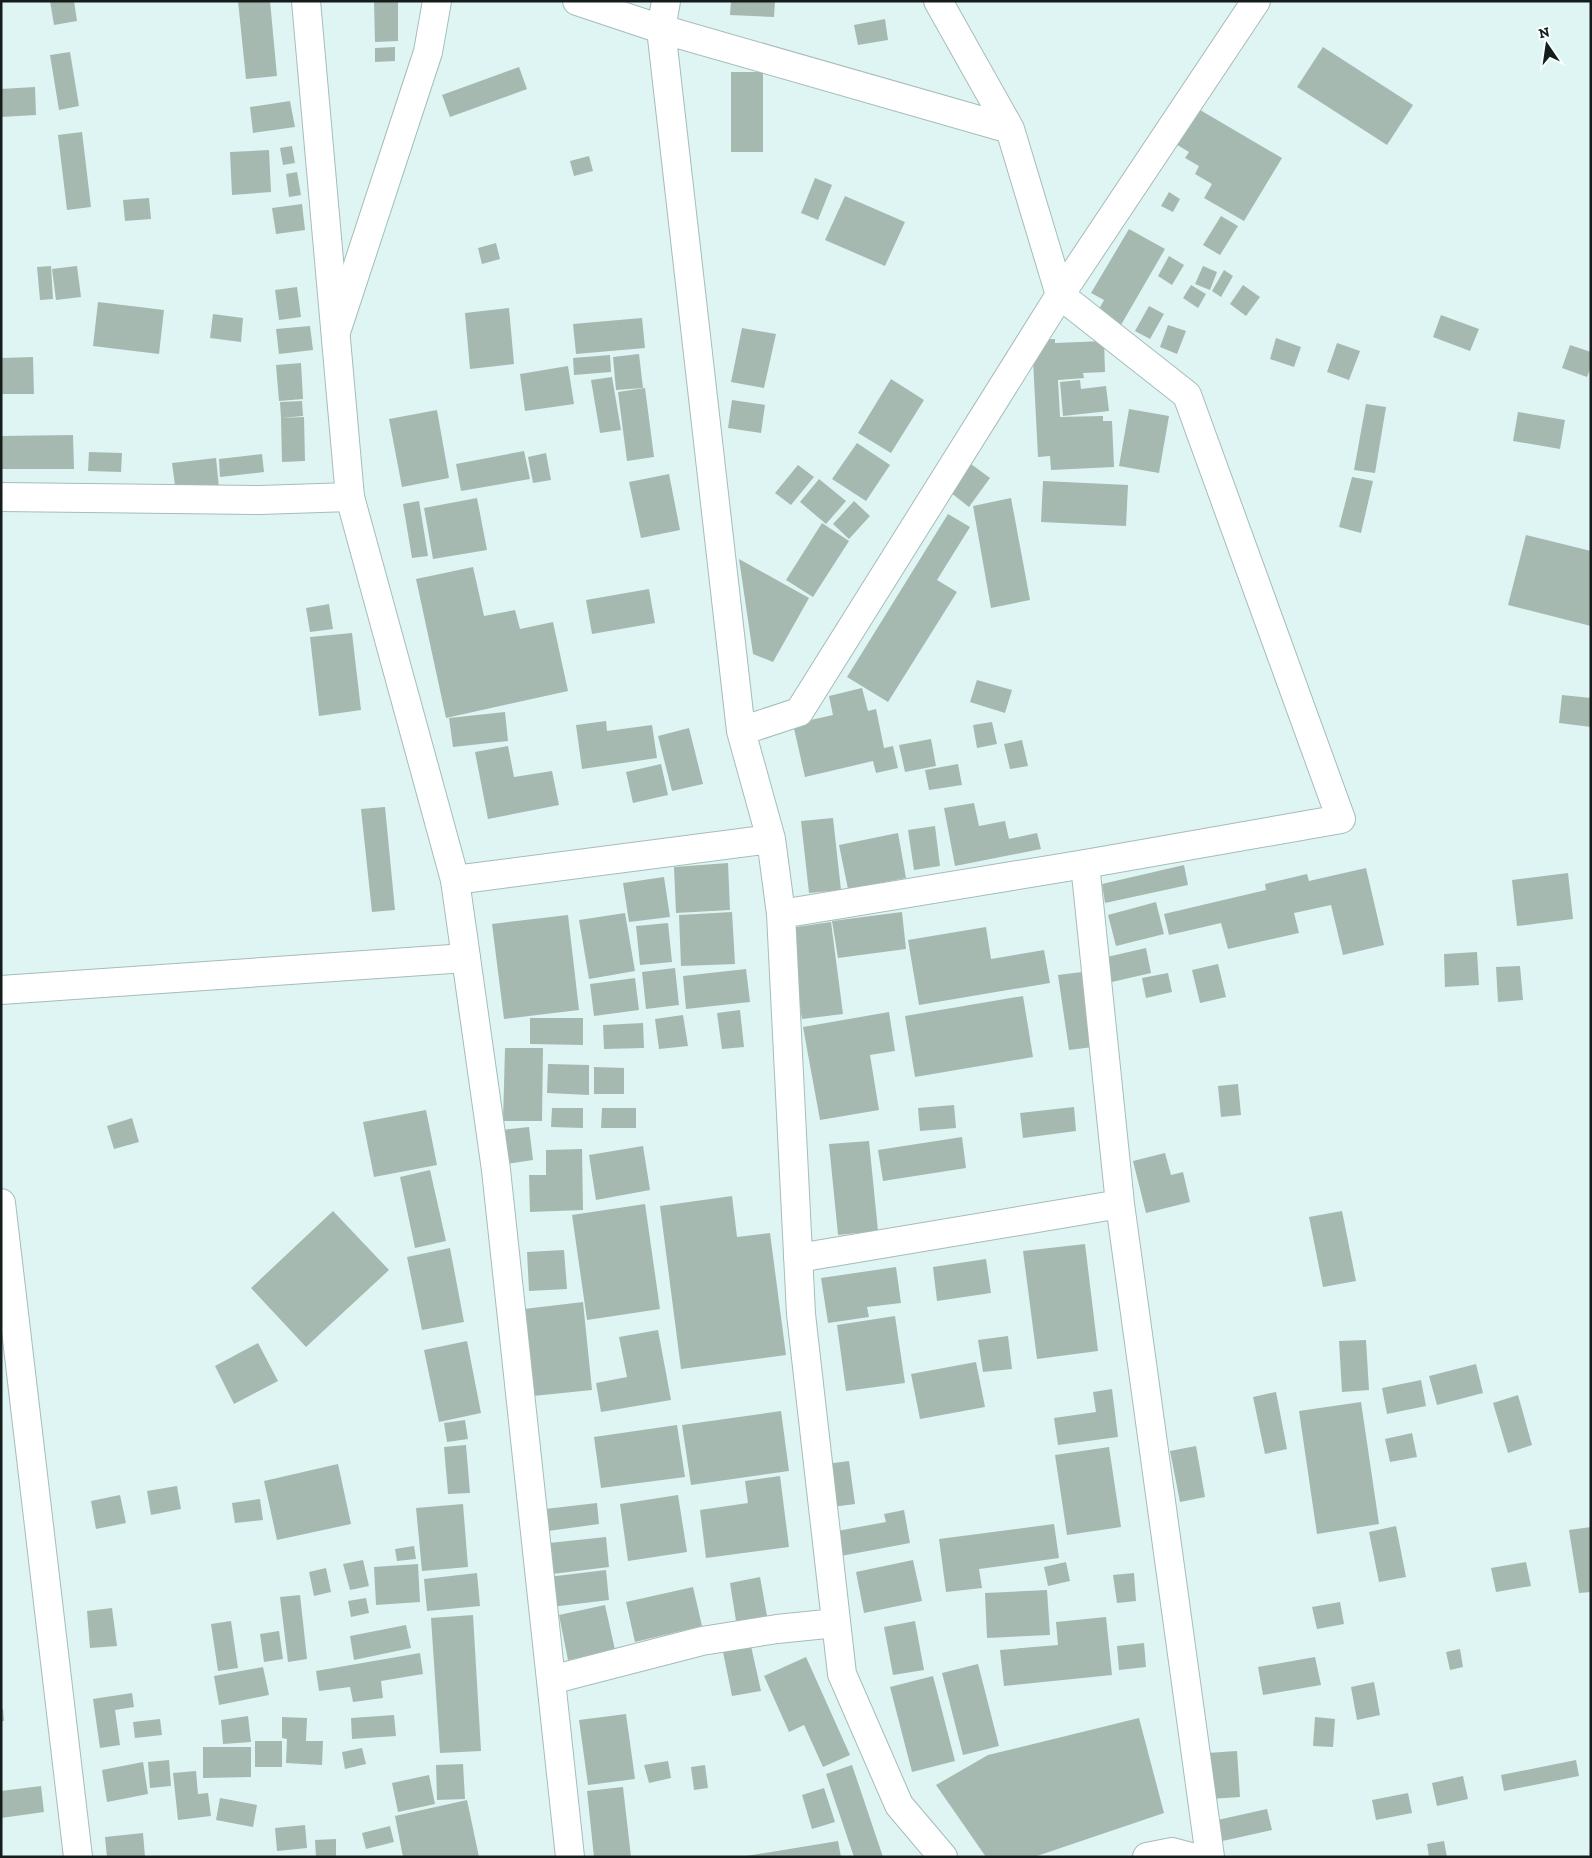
<svg xmlns="http://www.w3.org/2000/svg" width="1592" height="1858" font-family="'Zilla Slab',serif">
<style>
.building{fill:#a6b9b0}
.lines{fill:none;stroke-linecap:round;stroke-linejoin:round}
.minor-casing{stroke:#a6bcba;stroke-width:30}
.secondary-casing{stroke:#a6bcba;stroke-width:30}
.minor{stroke:#fff;stroke-width:28}
.secondary{stroke:#fff;stroke-width:28}
</style>
<rect width="100%" height="100%" fill="#def5f3"/>
<path class="building" d="M50 1H74L77 21 54 25Z
M238 1H270L277 76 246 79Z
M374 1H398V41L375 42Z
M731 1H775L774 17 730 15Z
M885 19 888 40 858 45 854 25Z
M395 47V61L375 62V48Z
M1323 47 1413 105 1387 145 1297 87Z
M70 52 79 106 59 110 50 55Z
M519 67 527 89 450 117 442 95Z
M731 72H763V152H731Z
M35 87 36 115 1 117V89Z
M290 101 295 127 253 133 250 107Z
M1195 107 1282 158 1244 221 1204 198 1212 184 1195 174 1199 166 1185 158 1189 152 1174 143Z
M82 132 91 207 67 210 58 135Z
M292 146 295 163 283 165 280 148Z
M269 150 271 192 232 195 230 152Z
M589 156 593 171 574 176 570 161Z
M297 172 301 195 289 197 286 174Z
M815 178 832 185 818 220 801 213Z
M1169 192 1180 199 1173 212 1161 206Z
M845 196 905 222 885 266 825 240Z
M149 198 151 219 125 221 123 200Z
M302 204 305 230 276 234 272 208Z
M1221 216 1238 226 1220 255 1203 245Z
M1129 229 1165 249 1121 325 1098 311 1104 300 1091 293Z
M496 243 500 259 482 264 478 248Z
M1169 256 1184 265 1172 285 1158 276Z
M51 266 53 299 40 300 37 267Z
M77 266 81 297 56 300 52 269Z
M1203 266 1217 272 1210 290 1195 284Z
M1224 270 1233 276 1221 297 1212 291Z
M1191 285 1206 294 1198 308 1183 298Z
M1243 285 1260 297 1246 316 1230 304Z
M297 287 301 317 279 320 275 290Z
M98 302 164 310 159 354 93 346Z
M1149 306 1164 314 1150 339 1135 331Z
M509 308 514 364 470 369 465 313Z
M213 314 243 318 241 342 210 338Z
M1441 315 1479 329 1470 351 1433 337Z
M642 318 645 348 576 354 573 324Z
M1168 325 1186 331 1177 354 1160 347Z
M310 326 313 350 279 354 276 329Z
M742 328 776 334 764 388 731 382Z
M1276 338 1301 347 1294 367 1270 359Z
M1055 339V343L1104 341 1105 372 1083 373 1084 378 1058 380 1060 417 1103 416V421H1112L1114 467 1051 470 1050 456 1038 457 1032 340Z
M1337 343 1360 351 1349 380 1327 372Z
M1570 345 1591 352V367L1587 377 1562 368Z
M639 354 643 388 616 390 613 357Z
M610 355 611 372 574 375 573 358Z
M33 357 34 394H1V358Z
M301 363 303 399 279 401 276 365Z
M568 366 574 404 525 411 520 374Z
M612 377 621 430 600 433 591 380Z
M891 379 924 400 891 453 858 433Z
M1080 380 1081 389 1106 386 1109 411 1063 416 1060 382Z
M645 388 654 457 627 461 618 392Z
M732 400 765 405 761 433 728 428Z
M302 401 303 416 281 418 280 402Z
M1366 404 1386 407 1375 473 1354 470Z
M1129 409 1169 416 1159 473 1119 466Z
M437 410 449 478 402 487 389 419Z
M1518 412 1565 420 1560 449 1513 441Z
M304 417 305 461 282 462 281 418Z
M73 435 74 469H1V436Z
M857 443 890 465 866 501 832 479Z
M524 451 530 479 461 491 456 464Z
M89 452 122 453 121 472 88 471Z
M546 453 551 480 533 483 528 457Z
M262 454 264 472 220 477 219 459Z
M216 458 219 488 176 493 172 463Z
M971 464 990 478 969 507 950 492Z
M798 465 814 477 791 505 775 493Z
M669 474 680 530 641 538 629 482Z
M1352 477 1373 481 1361 533 1339 527Z
M819 479 846 501 826 524 800 502Z
M1043 481 1128 485 1126 526 1041 522Z
M477 498 487 550 433 559 424 508Z
M1011 498 1030 600 991 608 973 506Z
M419 501 428 556 412 558 403 504Z
M854 501 870 516 849 539 833 524Z
M948 514 970 527 937 580 957 592 888 702 847 677Z
M822 523 849 541 813 597 786 580Z
M1526 535 1591 551V626L1508 605Z
M739 559 809 598 773 662 753 654Z
M473 567 484 616 515 610 520 629 553 622 568 691 446 718 416 579Z
M649 589 655 623 592 634 586 600Z
M329 604 333 629 310 632 306 608Z
M352 633 361 710 319 716 310 637Z
M977 680 1012 690 1005 713 970 702Z
M862 688 868 711 876 709 884 748 893 746 898 768 876 773 873 761 805 777 793 724 833 715 829 696Z
M1562 695 1591 698V727L1559 723Z
M505 712 508 741 453 747 449 718Z
M606 721 607 731 652 725 657 758 582 769 576 725Z
M992 722 997 744 977 748 973 725Z
M689 728 703 784 672 791 658 736Z
M931 739 936 766 905 772 899 745Z
M1022 740 1028 766 1010 769 1004 744Z
M508 746 514 777 552 771 559 805 488 819 475 752Z
M661 764 668 795 633 803 626 772Z
M958 764 962 785 929 790 925 770Z
M974 803 979 826 1005 821 1009 839 1037 833 1041 849 955 866 944 808Z
M385 807 395 910 372 912 361 809Z
M833 818 841 890 809 893 801 821Z
M935 826 940 866 914 870 908 830Z
M898 833 906 878 848 889 839 845Z
M728 863 730 910 676 913 674 867Z
M1184 865 1188 885 1105 903 1102 884Z
M1366 868 1384 945 1343 955 1331 905 1294 913 1299 933 1228 949 1221 923 1169 935 1164 914 1266 890 1265 884 1307 874 1309 881Z
M1568 873 1573 919 1517 926 1512 880Z
M664 877 670 917 629 922 623 883Z
M1156 902 1164 934 1116 946 1108 915Z
M732 912 735 964 681 966 679 915Z
M902 912 906 949 838 958 832 921Z
M625 913 635 971 589 979 579 920Z
M568 915 579 1010 504 1019 492 924Z
M831 922 843 1014 802 1019 789 928Z
M668 923 672 962 640 965 636 926Z
M986 927 991 959 1044 950 1050 983 919 1005 908 940Z
M1146 948 1151 973 1112 982 1107 957Z
M1477 952 1479 985 1445 987 1444 954Z
M1218 964 1226 997 1200 1003 1192 970Z
M1520 966 1523 1000 1498 1002 1496 967Z
M675 968 679 1005 646 1009 642 972Z
M746 969 750 1002 686 1009 683 976Z
M1090 971 1101 1046 1069 1050 1058 975Z
M1168 973 1172 992 1146 998 1142 978Z
M635 978 639 1010 594 1016 590 984Z
M1023 996 1033 1057 915 1077 905 1016Z
M740 1010 744 1047 722 1049 717 1013Z
M889 1012 895 1051 870 1055 879 1110 820 1120 803 1027Z
M683 1015 688 1046 659 1049 655 1019Z
M530 1018H583V1045L530 1044Z
M643 1023 644 1048 604 1049 603 1025Z
M505 1048H543L542 1121H503Z
M548 1064 589 1065V1095L547 1093Z
M594 1067 624 1068V1094H594Z
M1238 1084 1241 1115 1221 1117 1218 1086Z
M954 1105 956 1128 920 1131 918 1108Z
M1074 1107 1076 1131 1023 1138 1020 1113Z
M552 1108H583V1128L551 1127Z
M602 1108H636V1128H601Z
M426 1110 437 1165 374 1177 363 1122Z
M132 1118 139 1142 114 1149 107 1126Z
M529 1127 533 1160 506 1164 502 1130Z
M962 1137 966 1168 883 1181 878 1150Z
M869 1141 878 1231 838 1235 829 1144Z
M643 1146 650 1190 596 1200 589 1155Z
M582 1149 583 1210 530 1212 529 1175H546V1150Z
M1165 1153 1171 1175 1183 1172 1190 1202 1146 1213 1133 1161Z
M430 1170 446 1241 415 1248 400 1177Z
M732 1196 737 1237 770 1233 786 1355 681 1369 660 1206Z
M645 1204 660 1309 587 1320 572 1215Z
M333 1211 389 1270 306 1347 251 1288Z
M1342 1211 1356 1281 1323 1287 1309 1217Z
M1085 1244 1098 1351 1037 1359 1023 1251Z
M450 1248 464 1322 422 1330 407 1257Z
M564 1250 567 1289 529 1291 527 1252Z
M986 1259 991 1293 937 1301 933 1267Z
M896 1267 901 1303 867 1307 869 1317 828 1323 821 1278Z
M583 1302 592 1390 533 1396 524 1309Z
M895 1316 905 1383 846 1391 837 1325Z
M658 1330 671 1400 601 1412 596 1383 627 1377 619 1337Z
M1008 1336 1012 1369 983 1372 978 1340Z
M1366 1340 1369 1390 1342 1392 1339 1341Z
M467 1341 481 1413 439 1422 424 1350Z
M258 1343 278 1381 234 1404 215 1366Z
M976 1362 985 1407 920 1419 911 1374Z
M1476 1364 1483 1393 1437 1405 1429 1376Z
M1421 1380 1426 1406 1387 1414 1382 1388Z
M1112 1389 1118 1437 1058 1445 1054 1418 1096 1412 1093 1392Z
M1276 1392 1287 1449 1265 1454 1253 1397Z
M1518 1395 1532 1445 1508 1453 1493 1403Z
M1361 1402 1379 1524 1317 1534 1299 1411Z
M781 1411 789 1471 691 1485 682 1425Z
M465 1420 468 1439 447 1442 444 1423Z
M677 1425 685 1477 601 1488 594 1437Z
M1412 1433 1417 1457 1390 1462 1385 1439Z
M466 1445 470 1493 448 1494 444 1447Z
M1196 1446 1205 1497 1180 1502 1170 1451Z
M1109 1447 1121 1527 1067 1535 1055 1455Z
M849 1461 855 1504 832 1507 826 1464Z
M338 1464 351 1524 277 1540 264 1481Z
M780 1476 789 1547 706 1558 700 1510 748 1503 745 1481Z
M177 1486 181 1509 151 1515 147 1491Z
M120 1495 126 1523 96 1529 91 1501Z
M678 1495 687 1552 628 1561 620 1504Z
M260 1499 263 1520 235 1523 232 1503Z
M597 1503 599 1524 548 1531 545 1509Z
M463 1504 468 1567 422 1571 416 1508Z
M904 1510 910 1543 841 1556 837 1531 886 1522 884 1514Z
M1054 1524 1059 1558 979 1569 982 1588 946 1592 939 1539Z
M1396 1526 1406 1577 1379 1582 1369 1532Z
M1591 1527V1592L1579 1593 1569 1530Z
M606 1537 609 1567 552 1574 549 1543Z
M414 1546 416 1559 397 1561 395 1549Z
M363 1560 369 1586 350 1590 343 1564Z
M913 1560 922 1601 864 1613 856 1572Z
M1066 1562 1070 1581 1048 1586 1044 1567Z
M1526 1562 1531 1586 1496 1592 1491 1568Z
M418 1564 420 1602 376 1605 374 1567Z
M326 1568 331 1592 314 1596 309 1572Z
M606 1570 609 1600 551 1607 548 1577Z
M477 1573 480 1606 427 1611 424 1579Z
M1134 1573 1136 1601 1117 1603 1113 1575Z
M760 1577 767 1616 736 1621 730 1583Z
M693 1587 702 1626 635 1642 626 1602Z
M1047 1590 1050 1635 987 1638 985 1593Z
M300 1595 307 1659 288 1662 280 1597Z
M366 1598 369 1613 351 1617 348 1601Z
M1340 1602 1344 1624 1317 1629 1312 1607Z
M605 1605 615 1650 568 1660 559 1615Z
M112 1608 117 1646 90 1648 87 1611Z
M473 1615 481 1751 440 1753 431 1618Z
M1106 1617 1112 1675 1004 1686 1000 1650 1058 1645 1056 1622Z
M231 1621 238 1668 218 1671 211 1624Z
M915 1621 924 1670 893 1675 884 1627Z
M406 1625 411 1648 354 1660 350 1636Z
M279 1631 283 1659 264 1662 260 1634Z
M1144 1643 1146 1667 1119 1670 1117 1646Z
M751 1646 761 1691 732 1696 723 1652Z
M1460 1649 1463 1667 1450 1670 1446 1652Z
M420 1653 423 1674 381 1681 383 1698 353 1702 350 1687 319 1691 316 1671Z
M806 1657 850 1755 823 1767 804 1725 789 1732 764 1676Z
M1315 1657 1321 1685 1263 1695 1258 1667Z
M978 1664 999 1746 963 1755 942 1673Z
M263 1667 269 1695 219 1705 214 1676Z
M933 1676 955 1761 912 1772 890 1687Z
M1374 1682 1380 1715 1357 1720 1351 1687Z
M132 1693 134 1707 115 1710 120 1745 100 1748 93 1699Z
M1 1709H3L4 1721H1Z
M626 1714 635 1779 588 1785 579 1720Z
M394 1715 396 1736 352 1739 351 1718Z
M248 1716 251 1742 223 1744 221 1720Z
M282 1717 307 1718 306 1741H323L322 1765 286 1763 287 1739 282 1738Z
M1315 1717 1335 1719 1333 1747 1313 1746Z
M1139 1718 1164 1813 1034 1857H986L936 1785 988 1755Z
M160 1719 162 1735 135 1738 133 1722Z
M255 1741H282V1767H255Z
M203 1747H251V1777L203 1778Z
M362 1748 366 1764 345 1769 342 1752Z
M1237 1751 1240 1797 1210 1799 1207 1753Z
M169 1760 171 1786 150 1788 148 1762Z
M1576 1760 1579 1776 1504 1791 1501 1775Z
M668 1761 671 1778 649 1783 644 1765Z
M143 1762 148 1794 107 1802 102 1770Z
M463 1764 465 1799 437 1800 436 1765Z
M705 1765 708 1788 694 1790 691 1767Z
M852 1765 883 1857H854L835 1801 826 1774Z
M196 1771 198 1794 208 1793 211 1816 178 1820 173 1773Z
M429 1775 435 1804 398 1812 392 1783Z
M1463 1776 1468 1799 1437 1806 1432 1783Z
M41 1786 44 1812 1 1818V1791Z
M623 1787 631 1857H594L587 1791Z
M824 1788 835 1822 812 1829 802 1795Z
M1408 1793 1412 1813 1376 1820 1372 1800Z
M220 1798 257 1805 253 1827 216 1820Z
M467 1800 479 1857H403L395 1816Z
M1267 1809 1272 1830 1218 1842 1213 1821Z
M305 1825 307 1848 277 1851 275 1828Z
M390 1826 394 1842 366 1849 362 1833Z
M143 1833 145 1857H107L105 1837Z
M336 1839V1857H316L315 1840Z
M838 1841 841 1857H746V1856Z
M1444 1841 1447 1857H1429L1427 1844Z"/>
<g class="lines">
<g class="minor-casing">
<path id="minor" d="M577 1 661 29 1010 129
M666 1 661 29 741 731 771 839 781 914 801 1314 842 1674 899 1805 943 1857
M336 332 428 52 437 1
M1 497 260 500 350 497
M741 731 799 712 1060 295 1256 1
M1085 864 1120 1204 1210 1857
M455 880 771 839
M781 914 1085 864 1341 819 1187 395 1060 295 1010 129 938 1
M1 990 466 958
M1 1203 78 1857
M798 1258 1120 1204
M551 1680 702 1641 777 1629 836 1623
M1147 1857 1172 1852 1191 1857"/>
</g>
<g class="secondary-casing">
<path id="secondary" d="M306 1 350 497 455 880 496 1170 570 1857"/>
</g>
<use href="#minor" class="minor"/>
<use href="#secondary" class="secondary"/>
</g>
<rect width="1592" height="1858" fill="none" stroke="#151d1c" stroke-width="5"/>
<g transform="translate(1547 45) rotate(347)" stroke="#f6fffe" stroke-width="4" paint-order="stroke">
<path d="M0-4L9 19L0 12L-9 19Z" fill="#151d1c"/>
<text y="-8" font-size="14" font-weight="bold" text-anchor="middle" fill="#151d1c">N</text>
</g>
</svg>
